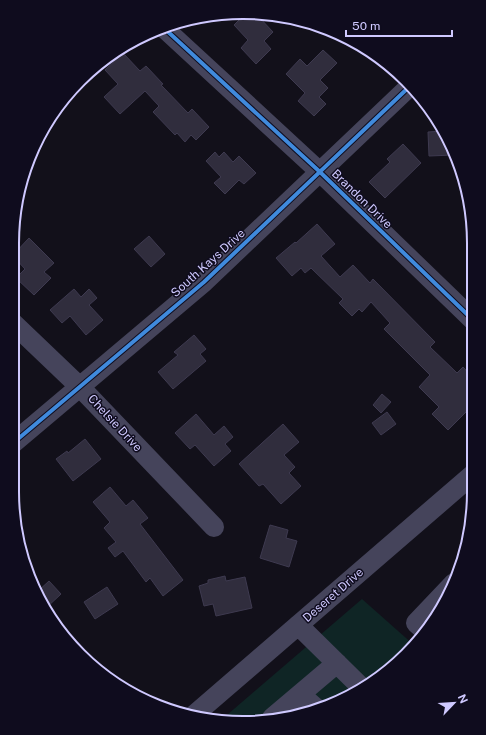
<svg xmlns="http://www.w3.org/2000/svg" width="486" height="735" font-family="'Public Sans',sans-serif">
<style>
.green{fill:#0f2525}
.building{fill:#302d3d;stroke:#3e3a50}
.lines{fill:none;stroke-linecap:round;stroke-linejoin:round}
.minor{stroke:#45445b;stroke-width:20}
.cycleway-casing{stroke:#0f0c1e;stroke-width:6}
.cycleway{stroke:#408adc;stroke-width:4}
.labels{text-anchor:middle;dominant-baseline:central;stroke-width:3;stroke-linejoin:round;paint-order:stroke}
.street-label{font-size:12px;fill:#cfc9ff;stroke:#0f0c1e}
.rim{fill:none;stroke:#cfc9ff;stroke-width:2}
</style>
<rect width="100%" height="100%" fill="#12101a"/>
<path class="green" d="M362 599 415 646 359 692 303 715 228 723 220 721Z"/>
<path class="building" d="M244 15 258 16 273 32 264 41 271 49 256 64 241 48 248 40 234 25Z
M323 50 337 63 320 80 328 88 319 97 326 104 314 116 298 101 305 93 286 74 300 59 307 66Z
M123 53 140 71 146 66 163 84 161 85 188 113 192 109 209 127 196 140 191 135 185 142 177 133 175 135 153 112 159 106 145 91 120 114 104 97 118 84 105 70Z
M443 131 450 141 454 155 429 156 428 132Z
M403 144 421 163 385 198 369 182 390 162 387 159Z
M215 152 219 157 224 152 233 162 239 156 256 173 244 184 239 180 225 194 214 183 221 177 206 161Z
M317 224 335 244 321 256 340 277 353 265 370 283 373 279 435 342 430 347 457 373 463 367 473 378V405L448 430 432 414 439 407 419 387 430 375 384 329 390 323 371 302 362 312 359 309 352 316 339 303 343 299 311 268 305 273 301 268 292 276 276 258 295 242 296 243Z
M149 236 165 254 151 267 134 249Z
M29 238 54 263 44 272 51 278 34 295 16 278 25 269 14 257V254Z
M74 289 81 297 89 289 97 298 89 305 103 320 86 335 70 316 62 323 50 310Z
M194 335 206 349 200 354 206 361 173 389 158 372 178 355 174 352Z
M382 394 391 402 381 413 373 405Z
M387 412 396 424 381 435 372 423Z
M196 414 214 435 224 426 233 437 225 444 231 451 214 466 195 445 190 449 175 433Z
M283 424 299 442 284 455 295 467 289 473 301 486 281 504 263 484 259 486 239 464Z
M85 439 101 459 73 481 56 459 67 451 68 453Z
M110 487 126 506 133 500 148 518 140 524 183 580 163 596 150 578 146 582 123 551 115 557 108 548 116 542 104 528 110 522 93 502Z
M270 525 288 530 286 538 297 541 289 567 260 558Z
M225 576 226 581 245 577 252 608 216 616 213 604 204 606 199 586 208 583V580Z
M49 581 61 594 45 609 37 592Z
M107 587 118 604 95 619 84 602Z"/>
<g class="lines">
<path class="minor" d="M165 29 320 172 473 320
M13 323 80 387 214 527
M12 444 204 282 409 87
M298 625 363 689
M425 631 416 623 454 583
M300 694 317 709
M194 715 472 475
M272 718 337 663"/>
<g class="cycleway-casing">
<path id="cycleway" d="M165 29 320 172 473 320
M12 444 204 282 409 87"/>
</g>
<use href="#cycleway" class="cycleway"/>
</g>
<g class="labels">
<g class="street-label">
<text transform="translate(362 199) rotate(44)">Brandon Drive</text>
<text transform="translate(208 263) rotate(-42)">South Kays Drive</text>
<text transform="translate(115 423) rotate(47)">Chelsie Drive</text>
<text transform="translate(333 595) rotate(-41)">Deseret Drive</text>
</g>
</g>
<path d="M0 0H486V735H0ZM243 19H243A224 224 0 0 1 467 243V492A224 224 0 0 1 243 716H243A224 224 0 0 1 19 492V243A224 224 0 0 1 243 19Z" fill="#0f0c1e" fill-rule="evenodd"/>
<path class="rim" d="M243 19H243A224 224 0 0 1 467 243V492A224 224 0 0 1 243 716H243A224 224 0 0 1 19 492V243A224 224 0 0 1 243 19Z"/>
<g transform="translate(454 703) rotate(65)" stroke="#0f0c1e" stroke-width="3" paint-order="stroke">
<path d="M0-3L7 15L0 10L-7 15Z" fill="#cfc9ff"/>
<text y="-6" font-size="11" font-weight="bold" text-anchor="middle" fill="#cfc9ff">N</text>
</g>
<path d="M346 30v6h106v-6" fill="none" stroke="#cfc9ff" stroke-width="2"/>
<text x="352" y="30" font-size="12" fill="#cfc9ff" stroke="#0f0c1e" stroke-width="3" paint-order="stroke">50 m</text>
</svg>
